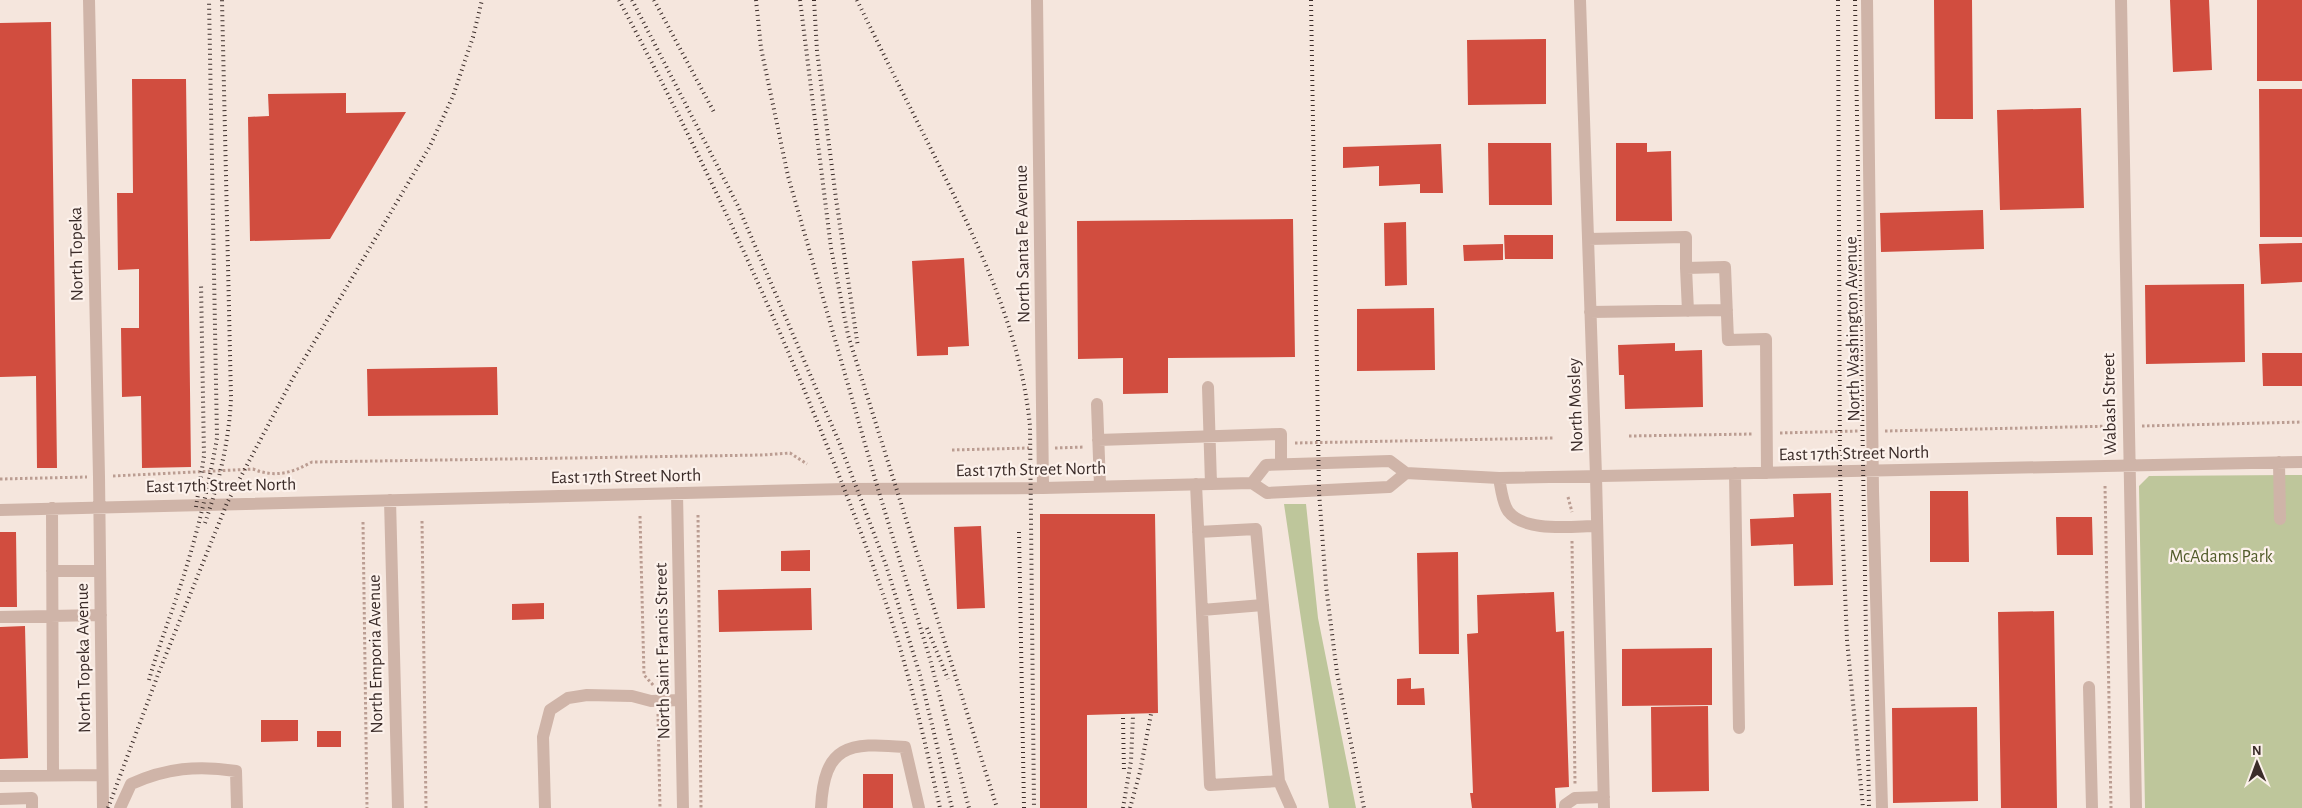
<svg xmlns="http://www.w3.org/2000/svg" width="2302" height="808" font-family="'Alegreya Sans',sans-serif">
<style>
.green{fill:#bec69b}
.building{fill:#d14d3f}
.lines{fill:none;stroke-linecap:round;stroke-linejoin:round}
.path{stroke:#bb9d92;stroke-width:3;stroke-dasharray:2.5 2.5;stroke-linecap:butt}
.minor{stroke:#cfb4a8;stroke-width:12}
.rail{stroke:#3b2c29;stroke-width:4;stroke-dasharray:1 4;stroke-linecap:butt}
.labels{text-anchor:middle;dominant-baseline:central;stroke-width:4.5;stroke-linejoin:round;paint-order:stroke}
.street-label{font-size:18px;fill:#3b2c29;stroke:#fcf1eb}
.park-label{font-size:18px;fill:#515b2a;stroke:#fcf1eb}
</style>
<rect width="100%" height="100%" fill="#f5e6dd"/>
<path class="green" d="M2302 475V808H2145L2139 486 2149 476Z
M1284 504H1306L1318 618 1356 808H1329Z"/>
<path class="building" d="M1934 0H1972L1973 119H1935Z
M2170 0H2209L2212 70 2173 72Z
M2257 0H2302V81H2257Z
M51 22 57 468H37L36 376 0 377V23Z
M1546 39V104L1468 105 1467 40Z
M132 79H186L191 467 142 468 141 396 122 397 121 328H139V269L118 270 117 193H133Z
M2259 89H2302V237H2260Z
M346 93V113L406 112 330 239 250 241 248 117 269 116 268 94Z
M2081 108 2084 208 2000 210 1997 110Z
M1488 143H1551L1552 205H1489Z
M1616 143H1647V152L1671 151 1672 221H1616Z
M1441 144 1443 193H1420V184L1379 186V166L1343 168V147Z
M1983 210 1984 249 1881 252 1880 213Z
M1293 219 1295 357 1168 358V393L1123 394V358L1078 359 1077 221Z
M1406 222 1407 285 1385 286 1384 223Z
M1504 235H1553V259H1505Z
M2302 243V282L2261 284 2259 244Z
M1503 244V260L1464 261 1463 245Z
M964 258 969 346 948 347V355L917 356 912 261Z
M2244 284 2245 362 2146 364 2145 285Z
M1434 308 1435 370 1357 371V309Z
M1675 343V351L1702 350 1703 407 1625 409 1624 375H1619L1618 345Z
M2262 353H2302V386H2263Z
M497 367 498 415 368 416 367 369Z
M1930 491H1968L1969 562H1930Z
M1831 493 1833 585 1794 586 1793 544 1751 546 1750 519 1794 517 1793 494Z
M1040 514H1155L1158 713 1087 715V808H1040Z
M2056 517H2092L2093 555H2057Z
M981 526 985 608 957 609 954 527Z
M0 532H16L17 607H0Z
M810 550V571H781V551Z
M1458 552 1459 654H1419L1417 553Z
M811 588 812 630 719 632 718 590Z
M1554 592 1556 632 1564 631 1569 787 1555 788 1556 808H1472L1470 793H1473L1467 634 1478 633 1477 595Z
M544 603V619L512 620V604Z
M2054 611 2057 808H2001L1998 612Z
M25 626 28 758 0 759V627Z
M1712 648V705L1622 706V649Z
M1411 678V689L1424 688 1425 705H1397V679Z
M1708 706 1709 791 1652 792 1651 707Z
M1977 707 1978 801 1893 803 1892 708Z
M261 720H298V741L261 742Z
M317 731H341V747H317Z
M863 774H893V808H863Z"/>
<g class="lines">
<path class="path" d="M2142 426 2302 422
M1885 431 2116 426
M1780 433 1859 431
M1629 436 1754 434
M1295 443 1553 438
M1055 448 1084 447
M952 450 1029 448
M113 476 253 469C275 478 292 473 312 462L763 455 790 453 807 464
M0 479 87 477
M2105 486 2111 808
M1568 497 1572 512
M698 515 701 808
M640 516 644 675 654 686
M422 521 426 808
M363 522 367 808
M1572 541 1575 785
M658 714 660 808"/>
<path class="minor" d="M89 0 99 477 103 808
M1037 0 1043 488
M1580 0 1596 476 1604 808
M1867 0 1873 491 1882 808
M2121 0 2136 808
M1588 239 1686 237V268L1725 267 1728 340 1766 339 1767 473
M1686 268 1688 311
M1590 312 1727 310
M1208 387 1211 484
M1097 404 1100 486
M1098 440 1281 434V463
M2279 462 2280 519
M1735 473 1739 728
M1499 478C1501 488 1502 502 1508 511 1524 533 1573 526 1597 526
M1252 483 1266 465 1390 461 1406 473 1499 478 2302 462
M1196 484 1210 785 1279 781 1256 529 1198 532
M677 493 683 808
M390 500 398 808
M52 508 53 775
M0 510 845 489 1043 488 1211 484 1252 483 1267 493 1389 487 1406 473
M52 571H100
M1202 610 1263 605
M0 617 101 615
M2089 687 2092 808
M0 776 102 775
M1279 781 1291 808
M0 799 32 798V808
M120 808 131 784C166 768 198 765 236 771L237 808
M545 808 543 737 550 710 568 698 587 695 632 696 651 701 681 700
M821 808C824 745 848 742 905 747L919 808
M1565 808V805L1575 798 1604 797"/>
<path class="rail" d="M619 0C691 135 757 274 815 416 843 485 871 555 893 625 912 685 926 747 940 808
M632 0 738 206 839 442 886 565 920 675 952 808
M654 0 715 114
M756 0 761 48 788 176 878 489 930 659 969 808
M800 0 831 248 848 335 997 808
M814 0 817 51 836 199 858 347
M857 0C885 58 914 115 943 173 983 254 1021 335 1030 426L1034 808
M1311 0 1319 492 1326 586 1337 673 1364 808
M1838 0 1840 472 1847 640 1863 808
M1855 0 1869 808
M196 507 204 456 201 283
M205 523C219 482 229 442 231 398L222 0
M1019 532 1024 808
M927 628 948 679
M149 680C157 651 168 623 178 593 195 543 208 490 217 438L209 0
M1123 718 1124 773
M108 808 159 672 227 503 293 378 430 146 453 96 473 37 482 0
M1123 808 1131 761 1133 715
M1130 808 1140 772 1151 714"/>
</g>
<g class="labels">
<g class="street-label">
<text transform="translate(1023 244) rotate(-91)">North Santa Fe Avenue</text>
<text transform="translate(77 254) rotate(-91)">North Topeka</text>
<text transform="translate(1853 329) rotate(-91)">North Washington Avenue</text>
<text transform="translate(2110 404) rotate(-91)">Wabash Street</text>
<text transform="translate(1576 405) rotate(-92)">North Mosley</text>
<text transform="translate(1854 454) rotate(-1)">East 17th Street North</text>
<text transform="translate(1031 470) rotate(-1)">East 17th Street North</text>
<text transform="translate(626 477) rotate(-1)">East 17th Street North</text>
<text transform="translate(221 486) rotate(-1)">East 17th Street North</text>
<text transform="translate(663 651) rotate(-91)">North Saint Francis Street</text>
<text transform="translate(376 654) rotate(-91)">North Emporia Avenue</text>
<text transform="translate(84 658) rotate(-91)">North Topeka Avenue</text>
</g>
<g class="park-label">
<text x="2221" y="557">McAdams Park</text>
</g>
</g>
<g transform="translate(2257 763) rotate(359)" stroke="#fcf1eb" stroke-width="4" paint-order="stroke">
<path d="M0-4L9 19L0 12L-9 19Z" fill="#3b2c29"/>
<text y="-8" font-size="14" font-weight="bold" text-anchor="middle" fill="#3b2c29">N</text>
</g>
</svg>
